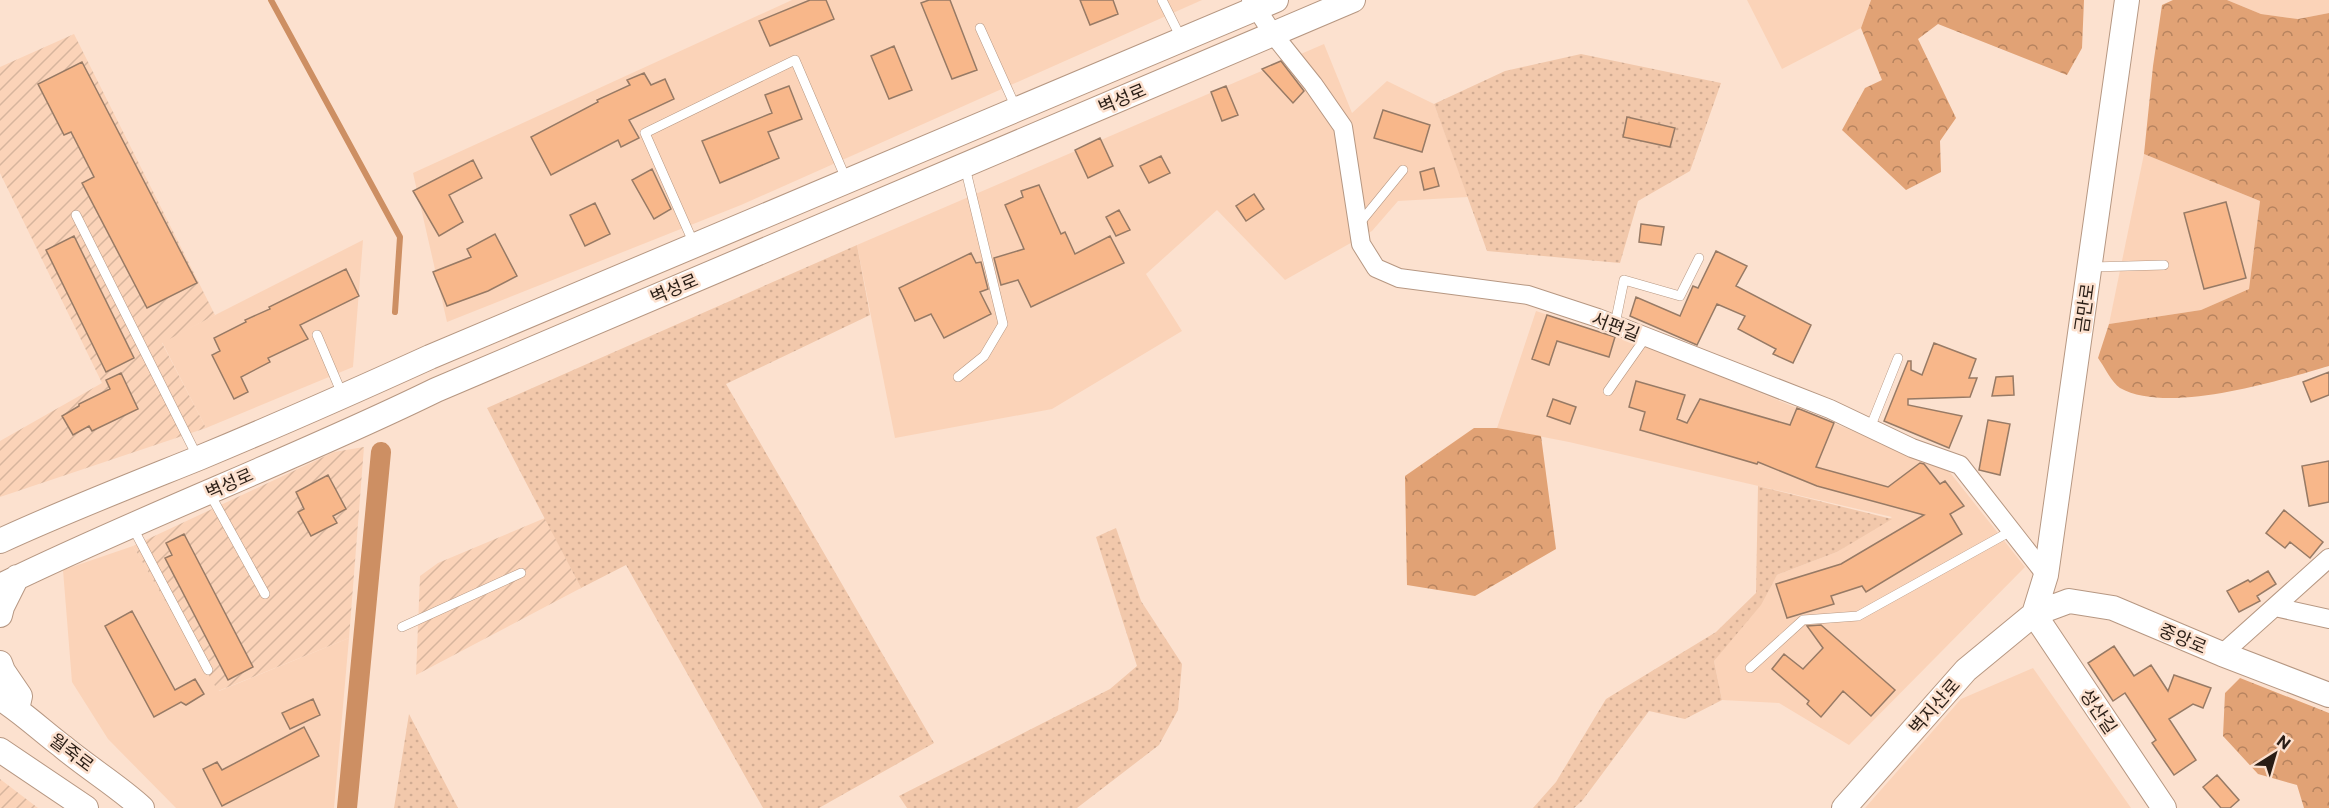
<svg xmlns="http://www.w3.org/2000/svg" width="2329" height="808" font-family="Commissioner,'Noto Sans KR',sans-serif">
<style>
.built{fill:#fbd3b8}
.industrial{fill:url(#industrial-furrows)}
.grass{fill:url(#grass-dots)}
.forest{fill:url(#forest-crowns)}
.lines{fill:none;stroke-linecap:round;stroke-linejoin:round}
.stream{stroke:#cd8f63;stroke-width:6}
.canal{stroke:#cd8f63;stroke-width:20}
.building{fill:#f8b78a;stroke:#977a65;stroke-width:1.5}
.lane-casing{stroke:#b69782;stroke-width:10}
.street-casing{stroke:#b69782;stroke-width:20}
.secondary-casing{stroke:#b69782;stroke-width:26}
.lane{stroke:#fff;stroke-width:9}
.street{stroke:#fff;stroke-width:18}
.secondary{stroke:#fff;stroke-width:24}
.labels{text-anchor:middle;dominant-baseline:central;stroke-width:5;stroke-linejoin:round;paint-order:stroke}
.street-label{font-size:18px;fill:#291d15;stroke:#fce1cf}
</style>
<defs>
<pattern id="industrial-furrows" width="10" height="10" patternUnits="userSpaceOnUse" patternTransform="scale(1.5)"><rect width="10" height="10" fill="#fbd3b8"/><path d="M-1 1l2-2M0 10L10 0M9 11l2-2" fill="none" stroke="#d7b59d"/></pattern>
<pattern id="grass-dots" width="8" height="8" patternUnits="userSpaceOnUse" patternTransform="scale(1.5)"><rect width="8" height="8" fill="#f2c8ab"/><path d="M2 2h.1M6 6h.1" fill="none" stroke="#d0ab92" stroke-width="1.8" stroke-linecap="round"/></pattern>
<pattern id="forest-crowns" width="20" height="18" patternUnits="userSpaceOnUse" patternTransform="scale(1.5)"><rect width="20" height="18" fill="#e1a275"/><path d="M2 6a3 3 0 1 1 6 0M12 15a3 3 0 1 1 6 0" fill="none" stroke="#b6835f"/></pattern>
</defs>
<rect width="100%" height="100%" fill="#fce1cf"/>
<path class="built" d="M792 0H1202L741 205 447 322 413 173Z
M1747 0H1871L1861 28 1782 69Z
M2227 0H2329V13L2298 19 2261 14Z
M1324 44 1352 113 1387 81 1434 104 1468 197 1398 201 1372 231 1285 280 1217 210 1146 274 1182 331 1052 409 895 438 857 245Z
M2144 154 2260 201 2249 289 2201 310 2109 324Z
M363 240 353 367 206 428 162 342Z
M1536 311 1656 350 1948 470 2025 567 1849 745 1779 703 1722 700 1714 661 1777 575 1837 552 1892 517 1569 442 1497 428Z
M133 546 219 691 349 638 334 808H176L108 739 72 682 63 570Z
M2033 668 2131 808H1865L1961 699Z"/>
<path class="industrial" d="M74 34 215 315 162 343 206 428 0 497V441L102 383 0 173V67Z
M364 447 349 638 218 691 133 546 334 452Z
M545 518 581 588 416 675 420 576 438 563Z
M0 779 38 808H0Z"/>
<path class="grass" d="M1581 54 1721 83 1690 171 1638 201 1620 263 1487 251 1434 104 1505 71Z
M857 245 870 315 726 384 934 743 819 808H763L626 565 581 588 487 408Z
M1758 486 1892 519 1837 552 1777 575 1761 605 1714 661 1722 700 1685 719 1649 711 1582 801 1574 808H1533L1556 782 1606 699 1716 632 1756 593Z
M1116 528 1141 601 1182 664 1178 710 1159 745 1077 808H907L899 796 1110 689 1137 666 1096 537Z
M409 714 458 808H394Z"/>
<path class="forest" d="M1871 0H2084L2082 48 2067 75 1938 24 1918 39 1956 118 1940 141 1941 172 1906 190 1842 130 1865 88 1882 80 1861 28Z
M2173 0H2227L2261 14 2298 19 2329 13V366C2278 381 2169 415 2120 388 2112 383 2104 366 2098 358L2109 324 2201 310 2249 289 2260 201 2144 154 2153 66 2162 5Z
M1474 428H1497L1541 436 1556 549 1475 596 1407 585 1405 476Z
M2240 678 2329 713V808H2304L2297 785 2258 774 2223 736 2225 693Z"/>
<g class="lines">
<path class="stream" d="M271 0 400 237 395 312"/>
<path class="canal" d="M347 808 381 452"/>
</g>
<path class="building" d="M810 0H826L834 19 770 46 759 21Z
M929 0H950L977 70 952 79 921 3Z
M1080 0H1113L1118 14 1090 25Z
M894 46 912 90 889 99 871 56Z
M1281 61 1304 91 1293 103 1262 69Z
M82 62 197 283 147 308 82 183 94 177 71 132 64 135 38 84Z
M644 73 651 85 665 79 674 99 629 120 639 138 621 147 618 140 551 175 531 137 598 102 597 100 630 85 627 80Z
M789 86 802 119 768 132 779 158 720 183 702 141 772 113 765 95Z
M1226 86 1238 115 1222 121 1211 92Z
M1383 110 1430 125 1422 152 1374 138Z
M1627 117 1675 128 1670 147 1623 137Z
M1100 138 1113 166 1088 178 1075 150Z
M1161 156 1170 173 1149 183 1140 166Z
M473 160 482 178 449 195 463 222 439 236 413 191Z
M1434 168 1439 186 1424 190 1420 172Z
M652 169 671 209 654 219 632 180Z
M1039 185 1061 234 1065 232 1075 254 1110 236 1124 263 1031 307 1018 280 1001 285 994 258 1024 249 1005 205 1023 197 1021 191Z
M1254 194 1264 209 1246 221 1236 206Z
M2226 202 2246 278 2204 289 2184 213Z
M595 203 610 234 585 246 570 215Z
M1119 210 1130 230 1116 236 1106 217Z
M1641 224 1664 227 1661 245 1639 242Z
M495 234 517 276 488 291 447 306 433 272 471 257 467 249Z
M74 236 134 358 106 372 46 250Z
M1716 251 1747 266 1736 286 1811 325 1793 363 1773 354 1776 349 1738 329 1745 316 1717 304 1697 345 1630 316 1636 297 1680 316 1693 286 1698 288Z
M971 253 976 263 981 262 988 289 980 292 991 314 944 338 931 314 915 321 899 288Z
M346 269 359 296 300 325 308 339 268 358 270 362 241 377 248 392 234 399 212 355 220 351 214 338 246 322 245 320 270 309 269 307Z
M1547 315 1615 337 1609 357 1557 341 1549 365 1532 359Z
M1934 343 1976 359 1969 378H1977L1970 397 1908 399V405L1962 416 1949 448 1884 421 1908 361H1911V370L1922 375Z
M2329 372V395L2311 402 2303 382Z
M121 373 138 409 92 431 89 426 73 435 62 416 79 406V404L110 389 106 380Z
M2013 376 2014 395 1992 396 1996 377Z
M1636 381 1685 395 1677 419 1687 423 1700 399 1790 425 1797 408 1834 423 1816 467 1888 487 1920 463 1924 464 1940 484 1945 481 1964 506 1950 514 1962 534 1866 592 1862 586 1831 596 1834 604 1787 618 1776 584 1841 564 1924 515 1817 486 1758 462 1757 464 1640 430 1645 412 1629 407Z
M1553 399 1576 407 1570 424 1547 416Z
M1988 420 2010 424 2000 475 1979 470Z
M2329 461V502L2309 506 2302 466Z
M328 475 346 509 333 516 337 523 311 536 298 512 304 509 296 492Z
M2284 510 2323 542 2310 558 2290 542 2285 548 2266 533Z
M184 534 253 667 228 680 165 558 172 555 166 543Z
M2268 571 2276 584 2257 596 2260 601 2239 612 2227 591 2248 580 2250 582Z
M132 611 175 690 195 679 204 694 186 705 181 702 154 717 105 626Z
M1821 625 1895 690 1871 716 1843 691 1821 717 1807 704 1809 701 1772 669 1784 654 1803 669 1823 648 1807 626Z
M2114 646 2134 676 2151 665 2168 691 2174 675 2211 688 2203 708 2193 704 2169 719 2196 760 2174 775 2152 743 2156 740 2125 693 2113 701 2088 663Z
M313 699 320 715 290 729 282 713Z
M304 727 319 756 222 806 203 769 217 762 222 770Z
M2217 775 2239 800 2230 808H2221L2203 787Z"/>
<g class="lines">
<g class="lane-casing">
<path id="lane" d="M1162 0 1181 38
M980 28 1016 108
M76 215 198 458
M1359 224 1403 170
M694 244 645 133 795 60 846 179
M2092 267 2164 265
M1615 324 1624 280 1680 296 1699 258
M317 335 342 394
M958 377 984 356 1003 324 965 167
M1608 391 1646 337
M1870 428 1898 358
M210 494 265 594
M132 526 208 670
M402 627 521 573
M1750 668 1803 620 1858 616 2011 531"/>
</g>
<g class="street-casing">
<path id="street" d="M1251 0 1273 34 1313 84 1343 127 1361 244 1376 268 1399 278 1528 295 1598 318 1830 409 1912 448 1960 465 2046 575
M2275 607 2329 619
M2222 654 2329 558"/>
</g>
<g class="secondary-casing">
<path id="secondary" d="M0 541C65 511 132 485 199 458 276 426 353 392 430 357L1276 0
M0 586C143 516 293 460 436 390L1353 0
M2034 614 2046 575 2127 0
M2034 614 2164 808
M0 615 2 607 17 577
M0 663 3 671 20 696 17 709
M0 698C22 712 41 730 62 746 88 768 117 785 142 808
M0 750 86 808
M1844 808 1966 670 2034 614 2069 601 2113 608 2222 654 2329 695"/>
</g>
<use href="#lane" class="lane"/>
<use href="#street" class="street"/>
<use href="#secondary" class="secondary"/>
</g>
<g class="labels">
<g class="street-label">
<text transform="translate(1122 98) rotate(-23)">벽성로</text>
<text transform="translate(674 288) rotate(-23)">벽성로</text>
<text transform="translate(2084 308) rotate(-82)">금만로</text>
<text transform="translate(1616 326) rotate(21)">서편길</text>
<text transform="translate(229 483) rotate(-24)">벽성로</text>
<text transform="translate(2183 638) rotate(23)">중앙로</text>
<text transform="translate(1934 706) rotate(-49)">벽지산로</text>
<text transform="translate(2099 711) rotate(56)">성산길</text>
<text transform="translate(72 752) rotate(37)">월죽로</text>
</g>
</g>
<g transform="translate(2275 754) rotate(37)" stroke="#fce1cf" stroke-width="4.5" paint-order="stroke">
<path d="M0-4.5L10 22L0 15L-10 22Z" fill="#291d15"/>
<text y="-9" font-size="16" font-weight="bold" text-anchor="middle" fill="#291d15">N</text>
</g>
</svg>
